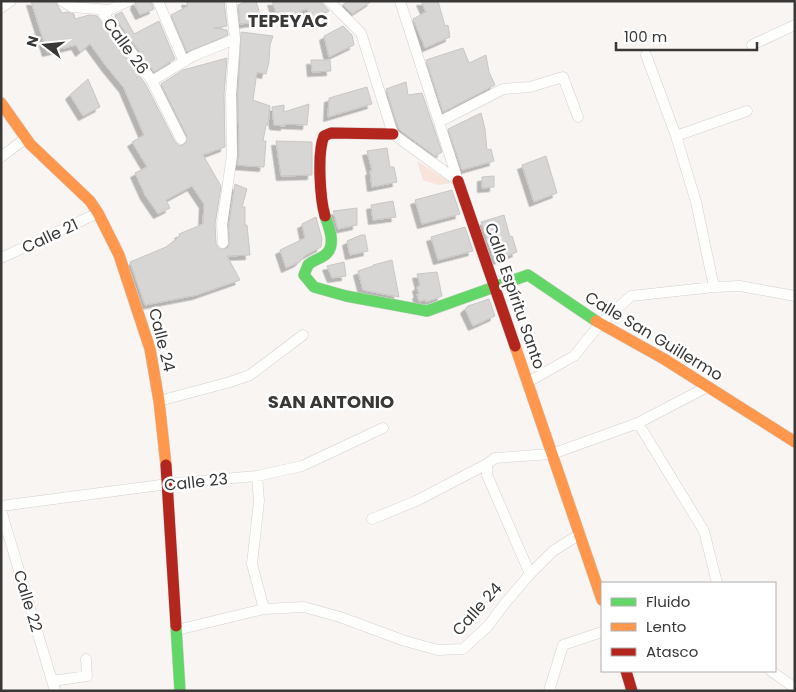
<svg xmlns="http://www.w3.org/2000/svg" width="796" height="692" font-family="Poppins,sans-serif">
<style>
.green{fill:#f8e4da}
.building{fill:#d8d6d4;stroke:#c9c7c5;filter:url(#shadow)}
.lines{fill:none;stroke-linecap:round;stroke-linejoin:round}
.street-casing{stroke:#d4d1d0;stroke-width:11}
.fast-casing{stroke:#d4d1d0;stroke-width:12}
.slow-casing{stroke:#d4d1d0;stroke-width:12}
.jam-casing{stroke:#d4d1d0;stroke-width:12}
.street{stroke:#fefefd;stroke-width:10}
.fast{stroke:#63d668;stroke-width:11}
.slow{stroke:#ff974d;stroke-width:11}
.jam{stroke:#b3261e;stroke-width:11}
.labels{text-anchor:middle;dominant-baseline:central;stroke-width:5;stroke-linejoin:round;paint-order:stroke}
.street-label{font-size:16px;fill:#393837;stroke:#fff}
.neighbourhood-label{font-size:18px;font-weight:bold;fill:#393837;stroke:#fff}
</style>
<defs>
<filter id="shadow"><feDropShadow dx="-4.5" dy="4.5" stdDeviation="0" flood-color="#0004"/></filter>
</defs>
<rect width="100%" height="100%" fill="#f8f5f3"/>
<path class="green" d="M417 161 452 183 438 185 423 180Z"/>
<path class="building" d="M31 1H55L62 13 67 12 74 14 75 19 89 15 97 16 146 85 175 142 180 146 186 143 187 136 161 84 183 70 227 58 224 94 225 147 203 155 221 186 215 224 216 244 220 249H226L229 246V224L235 184 247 189 242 207H245V225H247L250 255 227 256 240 280 197 295 145 305 130 262 166 247 180 236 179 234 203 224 204 204 192 186 166 200 170 208 158 214 145 195 135 173 147 167 132 142 144 135 124 88 106 66 90 44 80 52 76 45 47 52Z
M136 1H151L154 9 140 15 135 5Z
M186 1H224L227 26 214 28 227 30 228 35 187 52 171 15 188 6Z
M248 1H256L262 21 240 24 238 5Z
M272 1H322V3L329 11 312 20 307 9 278 19Z
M348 1H372L352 14 343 5Z
M421 1H438L445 26 448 25 450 37 425 48 413 19 426 12Z
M122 12 134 34 159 21 175 59 154 72 116 19 115 15Z
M343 26 352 35 354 45 329 57 324 36Z
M241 32 273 36 270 45 269 62 266 74 257 72 253 100 270 106 268 125H266L263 141H266L264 167 237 165 239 155 238 94Z
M463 48 469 63 486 55 489 72 495 85 443 112 426 60Z
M311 60H330L331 71 312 72Z
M88 79 100 107 83 116 70 95Z
M406 82 408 95 422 93 442 152 435 156 401 131 398 127 386 89Z
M367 87 372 104 328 117 329 98Z
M309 104 307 125 285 124V126L274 125 272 107 284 105V112Z
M481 113 485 129 487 150 491 149 494 161 462 170 448 129Z
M276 141 312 142V175L281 176Z
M387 148 390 167H394L397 182 372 187 370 171 372 170 367 151Z
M546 156 557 193 534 202 522 165Z
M494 176V187L482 188V177Z
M452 190 460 214 422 224 415 200Z
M393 201 396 217 373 220 371 205Z
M357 208V225L338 229 333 211Z
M504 215 510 237 512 236 517 252 495 261 481 222Z
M316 217 322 239 321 247 306 255 299 262 286 268 280 250 305 238 302 224Z
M465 227 473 251 438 260 431 237Z
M361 235H365L368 251 350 255 347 241Z
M392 260 399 297 363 290 358 271 373 266V265Z
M344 262 346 276 332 278 327 266Z
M437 272 442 296 426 302V300L419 301 417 294H419L417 287 420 285 417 274Z
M489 299 495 316 473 326 465 309 468 306Z"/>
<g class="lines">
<g class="street-casing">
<path id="street" d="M62 1 72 7 109 10 129 1
M158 1 184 62
M329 1 361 33 393 134 458 181
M400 1 458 181
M1 8 11 1
M101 10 152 81 181 139
M752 45 795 25
M646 55 676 136 696 202 714 287
M152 81 193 56 235 39
M439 122 503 89 530 87 563 77 578 117
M676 136 747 111
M1 157 26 138
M223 243 222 224 232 155 231 94 235 39 231 1
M1 258 98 213
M528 382 574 356 600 324 631 296 714 287 740 286 795 296
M159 401 230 382 250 375 303 335
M638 423 704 531 717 583
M487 464V475L530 574
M257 476 259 501 252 564 264 609
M1 506 168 484 257 476 302 466 383 428
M1 510 55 691
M372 519 416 501 487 464 495 458 552 454 638 423 707 387
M177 630 264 609 304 607 340 617 405 641 438 650 463 649 488 626 506 602 530 574 553 551 580 534
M771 671 795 688
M52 681 87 676 86 659
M549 691 563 645 602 632"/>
</g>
<g class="fast-casing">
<path id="fast" d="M325 216C329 227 337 246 325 255 320 259 313 260 308 265L304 275 314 287 346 296 427 311 528 275 596 321
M176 626 180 691"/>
</g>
<g class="slow-casing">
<path id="slow" d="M1 103 30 144 90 201 98 213 119 255 150 349 159 401 166 465
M596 321 664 359 795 442
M515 346 602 600"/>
</g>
<g class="jam-casing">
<path id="jam" d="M458 181 515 346
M325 216C320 199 317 152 324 136L331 133 393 134
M166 465 176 626
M626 671 632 691"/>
</g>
<use href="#street" class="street"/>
<use href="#fast" class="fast"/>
<use href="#slow" class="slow"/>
<use href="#jam" class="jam"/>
</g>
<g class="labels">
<g class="street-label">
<text transform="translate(126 46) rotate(54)">Calle 26</text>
<text transform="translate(50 236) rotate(-25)">Calle 21</text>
<text transform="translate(515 296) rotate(71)">Calle Espíritu Santo</text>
<text transform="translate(654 336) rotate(31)">Calle San Guillermo</text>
<text transform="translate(162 340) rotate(76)">Calle 24</text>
<text transform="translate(196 482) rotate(-6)">Calle 23</text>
<text transform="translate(28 601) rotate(73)">Calle 22</text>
<text transform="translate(477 609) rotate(-48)">Calle 24</text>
</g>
<g class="neighbourhood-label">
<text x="288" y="20">TEPEYAC</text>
<text x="331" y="401">SAN ANTONIO</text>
</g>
</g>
<rect width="796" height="692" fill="none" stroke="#393837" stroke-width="5"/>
<rect x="601" y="582" width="175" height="90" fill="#ffffff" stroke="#b0afaf"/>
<rect x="611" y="598" width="25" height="8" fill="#63d668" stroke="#b0afaf"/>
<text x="646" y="607" font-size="15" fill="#393837">Fluido</text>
<rect x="611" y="623" width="25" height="8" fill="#ff974d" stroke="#b0afaf"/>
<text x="646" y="632" font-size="15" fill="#393837">Lento</text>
<rect x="611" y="648" width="25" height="8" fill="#b3261e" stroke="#b0afaf"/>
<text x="646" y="657" font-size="15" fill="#393837">Atasco</text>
<g transform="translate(45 45) rotate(286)" stroke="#ffffff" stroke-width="4" paint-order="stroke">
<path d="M0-4L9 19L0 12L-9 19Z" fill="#393837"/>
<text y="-8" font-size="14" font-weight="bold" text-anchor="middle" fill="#393837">N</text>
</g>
<path d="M616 42v8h141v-8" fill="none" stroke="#393837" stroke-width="2.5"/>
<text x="624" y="42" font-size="15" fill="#393837" stroke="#ffffff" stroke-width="4" paint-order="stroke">100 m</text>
</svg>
